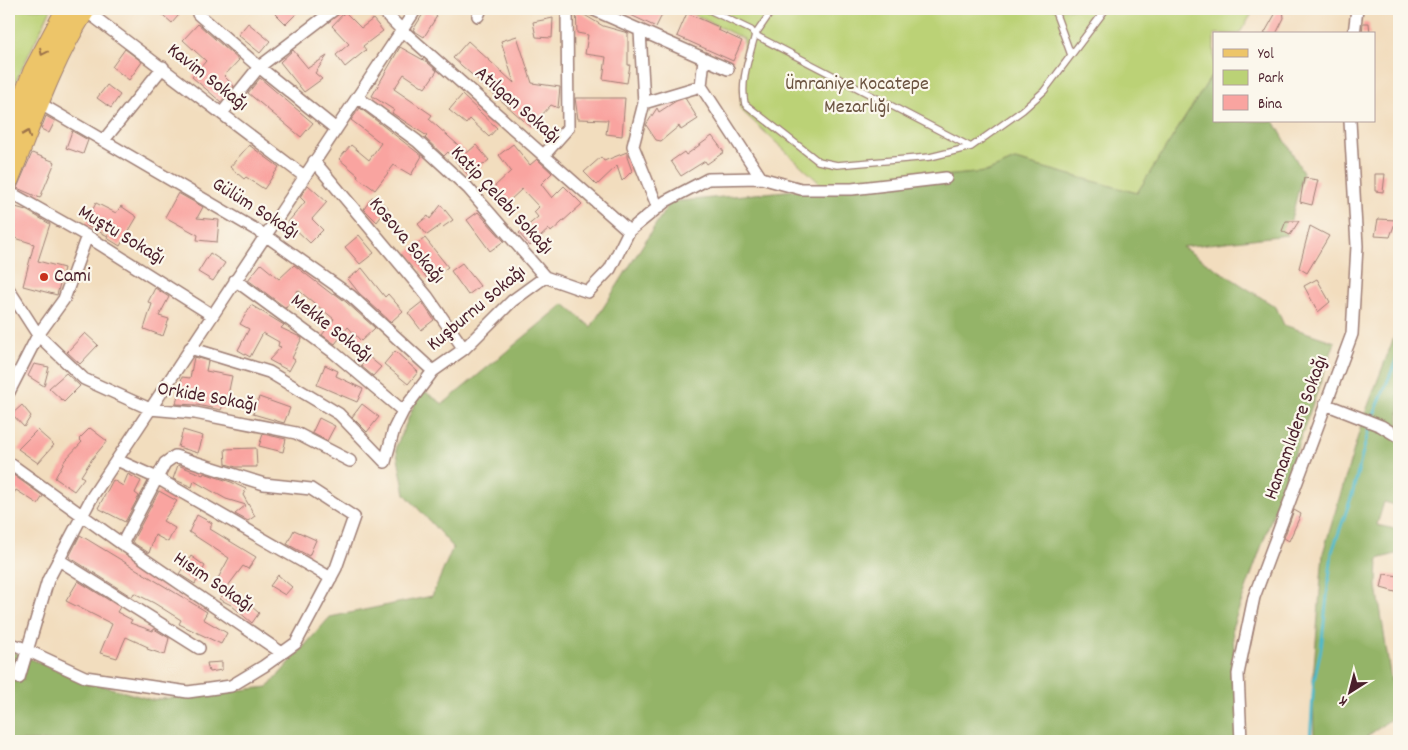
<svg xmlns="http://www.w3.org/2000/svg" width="1408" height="750" font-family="Dekko,sans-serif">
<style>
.green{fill:#bbd276;stroke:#827850}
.forest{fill:#94b467;stroke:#6f6a49}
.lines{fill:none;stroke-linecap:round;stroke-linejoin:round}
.stream{stroke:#4fb9cb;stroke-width:3}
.building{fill:#f9a4a0}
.lane-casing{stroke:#9e7e74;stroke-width:8}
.street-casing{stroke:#9e7e74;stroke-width:14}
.primary-casing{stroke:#9e7e74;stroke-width:21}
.lane{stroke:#fff;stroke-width:5.5}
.street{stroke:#fff;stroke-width:11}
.primary{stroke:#edc569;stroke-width:19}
.oneway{stroke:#9c724a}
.poi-dot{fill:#c8321e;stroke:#fbf7ec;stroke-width:2}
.labels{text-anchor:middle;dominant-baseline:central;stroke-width:4.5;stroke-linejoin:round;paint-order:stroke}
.street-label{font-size:20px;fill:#4a1f2b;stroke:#fbf7ec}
.park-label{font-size:20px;fill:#6c5542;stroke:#fbf7ec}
.poi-label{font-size:20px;fill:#4a1f2b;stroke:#fbf7ec;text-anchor:start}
</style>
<rect width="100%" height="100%" fill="#fbf7ec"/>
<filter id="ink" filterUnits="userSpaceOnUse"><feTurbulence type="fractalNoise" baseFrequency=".02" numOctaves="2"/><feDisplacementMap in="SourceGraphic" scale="10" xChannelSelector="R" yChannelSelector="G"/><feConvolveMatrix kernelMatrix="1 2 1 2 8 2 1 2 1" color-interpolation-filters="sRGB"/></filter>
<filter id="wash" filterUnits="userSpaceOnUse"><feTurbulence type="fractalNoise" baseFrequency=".0096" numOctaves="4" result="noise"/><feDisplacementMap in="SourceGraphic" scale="20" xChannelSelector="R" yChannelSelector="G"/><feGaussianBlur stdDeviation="1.12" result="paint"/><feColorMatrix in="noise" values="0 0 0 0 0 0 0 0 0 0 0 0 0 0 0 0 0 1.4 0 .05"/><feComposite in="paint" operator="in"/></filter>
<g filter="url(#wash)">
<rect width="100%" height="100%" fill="#f2ddbe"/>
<path class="green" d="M9 9H51L9 95Z
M683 9H1255L1239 34H1214V72L1137 193 1015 160 986 172 824 187 740 109 744 39Z"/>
<path class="forest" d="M1214 72V121H1274L1303 172 1287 235 1182 247 1276 307 1284 325 1335 342 1232 628 1242 741H9V665L14 652 76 678 152 700 268 687 330 617 432 596 453 547 405 494 396 447 421 389 443 404 564 304 591 327 670 202 986 172 1015 160 1137 193Z
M1399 324V506L1384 502 1377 525 1399 530V553L1378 559 1377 586 1396 715 1361 741H1314L1313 680 1323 553 1363 419Z"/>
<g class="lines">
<path class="stream" d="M1372 420 1399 353
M1310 741 1314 680 1321 649 1332 552 1352 495 1370 425"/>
</g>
<g id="blocks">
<path class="building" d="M156 9H184L172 23Z
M271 9H301L286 24Z
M426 9 437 16 424 37 413 30Z
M618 9H665L656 27Z
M1278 9H1283L1284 18 1276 34H1264Z
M576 10 603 26 628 33V65H630L627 83 603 79 606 57 585 54 588 35 577 33Z
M345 12 361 28 373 19 383 31 363 46 366 50 345 67 336 55 349 44 332 26Z
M687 13 719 27 718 30 742 41 733 61 677 36Z
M553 18 552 38 536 37 533 22Z
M248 23 270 41 260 53 238 35Z
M1363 23H1369L1370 34H1362Z
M198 24 239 60 224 76 234 86 221 102 192 77 206 61 183 40Z
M517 36 532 83 560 87 558 108 551 105 531 127 453 58 468 41 514 83 501 41Z
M400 47 427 62 437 71 425 88 404 74 394 89 432 115 429 119 467 153 476 145 489 160 469 176 448 152 444 156 425 138 427 136 392 113 394 110 372 96Z
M125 49 142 62 129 80 112 67Z
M293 50 308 68 327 56 315 73 322 79 304 92 280 62Z
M260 78 313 123 301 137 248 93Z
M107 85 120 95 111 108 97 98Z
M462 95 497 128 489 137 470 119 466 124 449 110Z
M575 98H625L622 136 606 134 608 120 578 119Z
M685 98 698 119 681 130 679 126 661 141 656 140 646 125 657 108 659 112 676 101Z
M360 108 422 156 411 175 394 165 375 190 357 177 358 175 339 159 351 145 369 160 381 143 351 120Z
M46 116 55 121 49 133 41 129Z
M72 131 88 140 83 154 66 148Z
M712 136 724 152 707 164 705 161 681 176 671 161 684 152 686 155Z
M513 144 530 165 537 159 552 173 541 184 552 198 564 186 582 204 551 232 549 229 530 246 519 233 538 217 534 212 539 207 522 189 508 202 494 187 511 171 499 155Z
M249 145 279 167 264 189 246 177 244 179 230 167Z
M627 152V157L632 171 622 181 617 166 597 185 584 172 601 157 604 161Z
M32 153 55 162 40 198 17 188Z
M1375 174H1385L1383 192 1375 191Z
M1304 178 1318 180 1312 205 1300 202Z
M308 185 327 202 312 219 323 230 310 243 288 222 305 202 300 197Z
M178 193 203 207 197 218 219 220 217 242 197 240 198 235 165 217Z
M372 197 388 207 377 222 364 209Z
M96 203 116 213 121 206 137 217 120 246 107 238 108 236 85 225Z
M441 205 453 220 443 227 441 225 427 235 418 224 428 216 430 219Z
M12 206 26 210 50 224 38 261 64 268 57 295 23 286 34 244 9 236V217Z
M478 212 504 241 490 251 467 220Z
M1378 219 1396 220 1390 237 1375 236Z
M1286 221H1299L1290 235 1282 231Z
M1310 226 1329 236 1307 273 1299 268Z
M359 235 374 253 360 264 345 247Z
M425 238 448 267 429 281 407 252Z
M210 253 225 263 213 281 198 272Z
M462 263 480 286 468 295 451 271Z
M261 264 279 279 294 265 333 295 334 293 346 302 375 328 361 341 348 327 335 344 322 335 334 319 298 290 286 308 248 280Z
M362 268 385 297 388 294 403 311 391 322 359 293 348 279Z
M1317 279 1330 302 1318 312 1304 286Z
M155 288 169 297 159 316 169 319 163 336 144 329 152 304 148 302Z
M422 302 434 320 421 330 408 313Z
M251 305 284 325 281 328 302 338 292 358 295 360 289 371 269 360 281 347 278 346 279 342 263 333 250 357 238 350 249 329 240 324Z
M85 333 98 345 80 364 67 352Z
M395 351 418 372 408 384 384 364Z
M194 357 208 361 206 371 232 376 228 395 221 410 197 405 176 404 182 377 190 378Z
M369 357 381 367 373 376 361 366Z
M34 364 49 367 44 386 28 376Z
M325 365 338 371 336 376 363 389 357 402 317 385Z
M66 373 80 386 64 402 49 388Z
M259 397 290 408 284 423 253 414Z
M362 404 379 417 367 432 352 417Z
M22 405 31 416 24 427 12 414Z
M319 418 335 426 327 441 312 433Z
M90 428 107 441 92 459 81 476 84 478 74 491 55 478 65 460 82 442 79 439Z
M37 430 54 445 38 463 18 449Z
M183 430 203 436 198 453 178 447Z
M263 434 286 439 283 452 259 446Z
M256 448 257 467H236L226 464 225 449Z
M178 465 203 475 204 473 231 482 246 489 243 495 255 516 248 521 235 514 246 505 226 499 194 481 192 487 173 479Z
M9 472 43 496 38 504 16 490 9 501Z
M128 474 141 481 135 493 139 496 125 522 98 508 113 480 123 486Z
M159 491 177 501 163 521 175 528 168 542 155 535 149 553 132 542Z
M1294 510 1301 514 1289 541 1284 538Z
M197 515 212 523 210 529 256 557 248 569 243 566 225 590 216 582 229 558 189 532Z
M294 530 316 540 309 556 287 544Z
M80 535 207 612 203 619 227 633 221 644 179 624 181 620 154 603 134 593 132 597 69 557Z
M191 556 205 566 195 584 179 574Z
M1384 574 1399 576V593L1381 588Z
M278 575 292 587 285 595 270 586Z
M78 581 120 607 117 612 132 620 130 623 153 631 154 629 169 638 165 655 147 649 148 647 126 637 117 658 100 653 112 624 66 601Z
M230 588 259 613 252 623 231 605 219 599Z
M222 662V670L209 672 207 663Z"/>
</g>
</g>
<g filter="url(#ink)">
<use href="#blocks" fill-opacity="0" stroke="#9e7e74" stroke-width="1"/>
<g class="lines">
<g class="lane-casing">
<path id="lane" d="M707 9 751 30 755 35C749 58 740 81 745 104L818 161 837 165 930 157 971 147 1023 110 1044 91 1106 9
M773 9 755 35 971 147
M1054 9 1071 55"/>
</g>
<g class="street-casing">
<path id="street" d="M335 9 259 67 336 129
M381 9 402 30 629 231
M592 9 728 69
M85 10 304 176
M198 14 259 67 222 113
M478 16 481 9
M640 31 644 103 701 86
M1354 34 1357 9
M357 97 417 141 468 188 545 277
M39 103 265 235 351 296 433 371
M644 103 633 146 658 208
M104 140 163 67
M544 155 568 128 567 9
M314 161 427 296 464 349
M761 178 801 189H852L946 178
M9 192 87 236 212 315
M235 280 332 351 403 411
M9 290 38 335 84 379 150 409 195 413 296 433 350 461
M190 348 269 372 339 414 385 462
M9 392 38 335 64 299 87 236
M1325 404 1381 426 1399 437
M385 462 394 429 403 411 433 371 464 349 512 301 545 277 588 292 610 269 629 231 666 201 708 179 761 178 701 86 704 59
M9 463 122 544 157 478 331 578
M122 544 282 653
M59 560 199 648
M9 644 18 646 85 677 188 692 231 686 264 666 296 643 336 568 354 517 311 489 264 484 175 456 165 463 157 478 117 460
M19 678 48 580 92 497 416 9
M1241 741 1238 674 1254 597 1352 334 1357 246 1350 121"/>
</g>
<g class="primary-casing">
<path id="primary" d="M9 133 33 71 66 9
M9 180C32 122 52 61 86 9"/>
</g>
<use href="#lane" class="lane"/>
<use href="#street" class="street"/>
<use href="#primary" class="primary"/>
</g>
<defs><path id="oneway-chevron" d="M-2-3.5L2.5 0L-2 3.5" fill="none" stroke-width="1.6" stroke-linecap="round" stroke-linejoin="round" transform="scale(1.25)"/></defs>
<g class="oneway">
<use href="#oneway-chevron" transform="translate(43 52) rotate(116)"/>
<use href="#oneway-chevron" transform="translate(27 134) rotate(-68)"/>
</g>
</g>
<circle class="poi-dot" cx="44" cy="277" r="5"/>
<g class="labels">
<g class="street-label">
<text transform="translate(207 78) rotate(38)">Kavim Sokağı</text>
<text transform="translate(517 106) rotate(41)">Atılgan Sokağı</text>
<text transform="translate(501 201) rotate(47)">Katip Çelebi Sokağı</text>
<text transform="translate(255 209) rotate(32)">Gülüm Sokağı</text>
<text transform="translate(121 236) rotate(31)">Muştu Sokağı</text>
<text transform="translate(406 241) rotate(50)">Kosova Sokağı</text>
<text transform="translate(477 309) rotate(-40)">Kuşburnu Sokağı</text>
<text transform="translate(331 329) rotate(38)">Mekke Sokağı</text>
<text transform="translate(207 398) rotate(10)">Orkide Sokağı</text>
<text transform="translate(1297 428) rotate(-70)">Hamamlıdere Sokağı</text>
<text transform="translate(213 583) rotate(34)">Hısım Sokağı</text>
</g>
<g class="park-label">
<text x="857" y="85">Ümraniye Kocatepe<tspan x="857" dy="23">Mezarlığı</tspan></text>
</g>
<g class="poi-label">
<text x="54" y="277">Cami</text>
</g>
</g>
<rect width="1408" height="750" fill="none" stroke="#fbf7ec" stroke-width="30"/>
<rect x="1213" y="32" width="162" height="90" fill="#fbf7ec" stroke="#b4a19f"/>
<rect x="1223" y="49" width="25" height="8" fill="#edc569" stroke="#b4a19f"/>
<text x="1258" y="58" font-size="15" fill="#4a1f2b">Yol</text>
<rect x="1223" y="70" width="25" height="15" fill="#bbd276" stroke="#b4a19f"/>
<text x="1258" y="82" font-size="15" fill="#4a1f2b">Park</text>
<rect x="1223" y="95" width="25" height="15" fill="#f9a4a0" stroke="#b4a19f"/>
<text x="1258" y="108" font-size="15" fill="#4a1f2b">Bina</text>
<g transform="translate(1350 692) rotate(216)" stroke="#fbf7ec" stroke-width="4" paint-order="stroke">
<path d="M0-4L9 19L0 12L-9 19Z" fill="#4a1f2b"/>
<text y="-8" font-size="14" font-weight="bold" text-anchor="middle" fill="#4a1f2b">K</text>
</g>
</svg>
